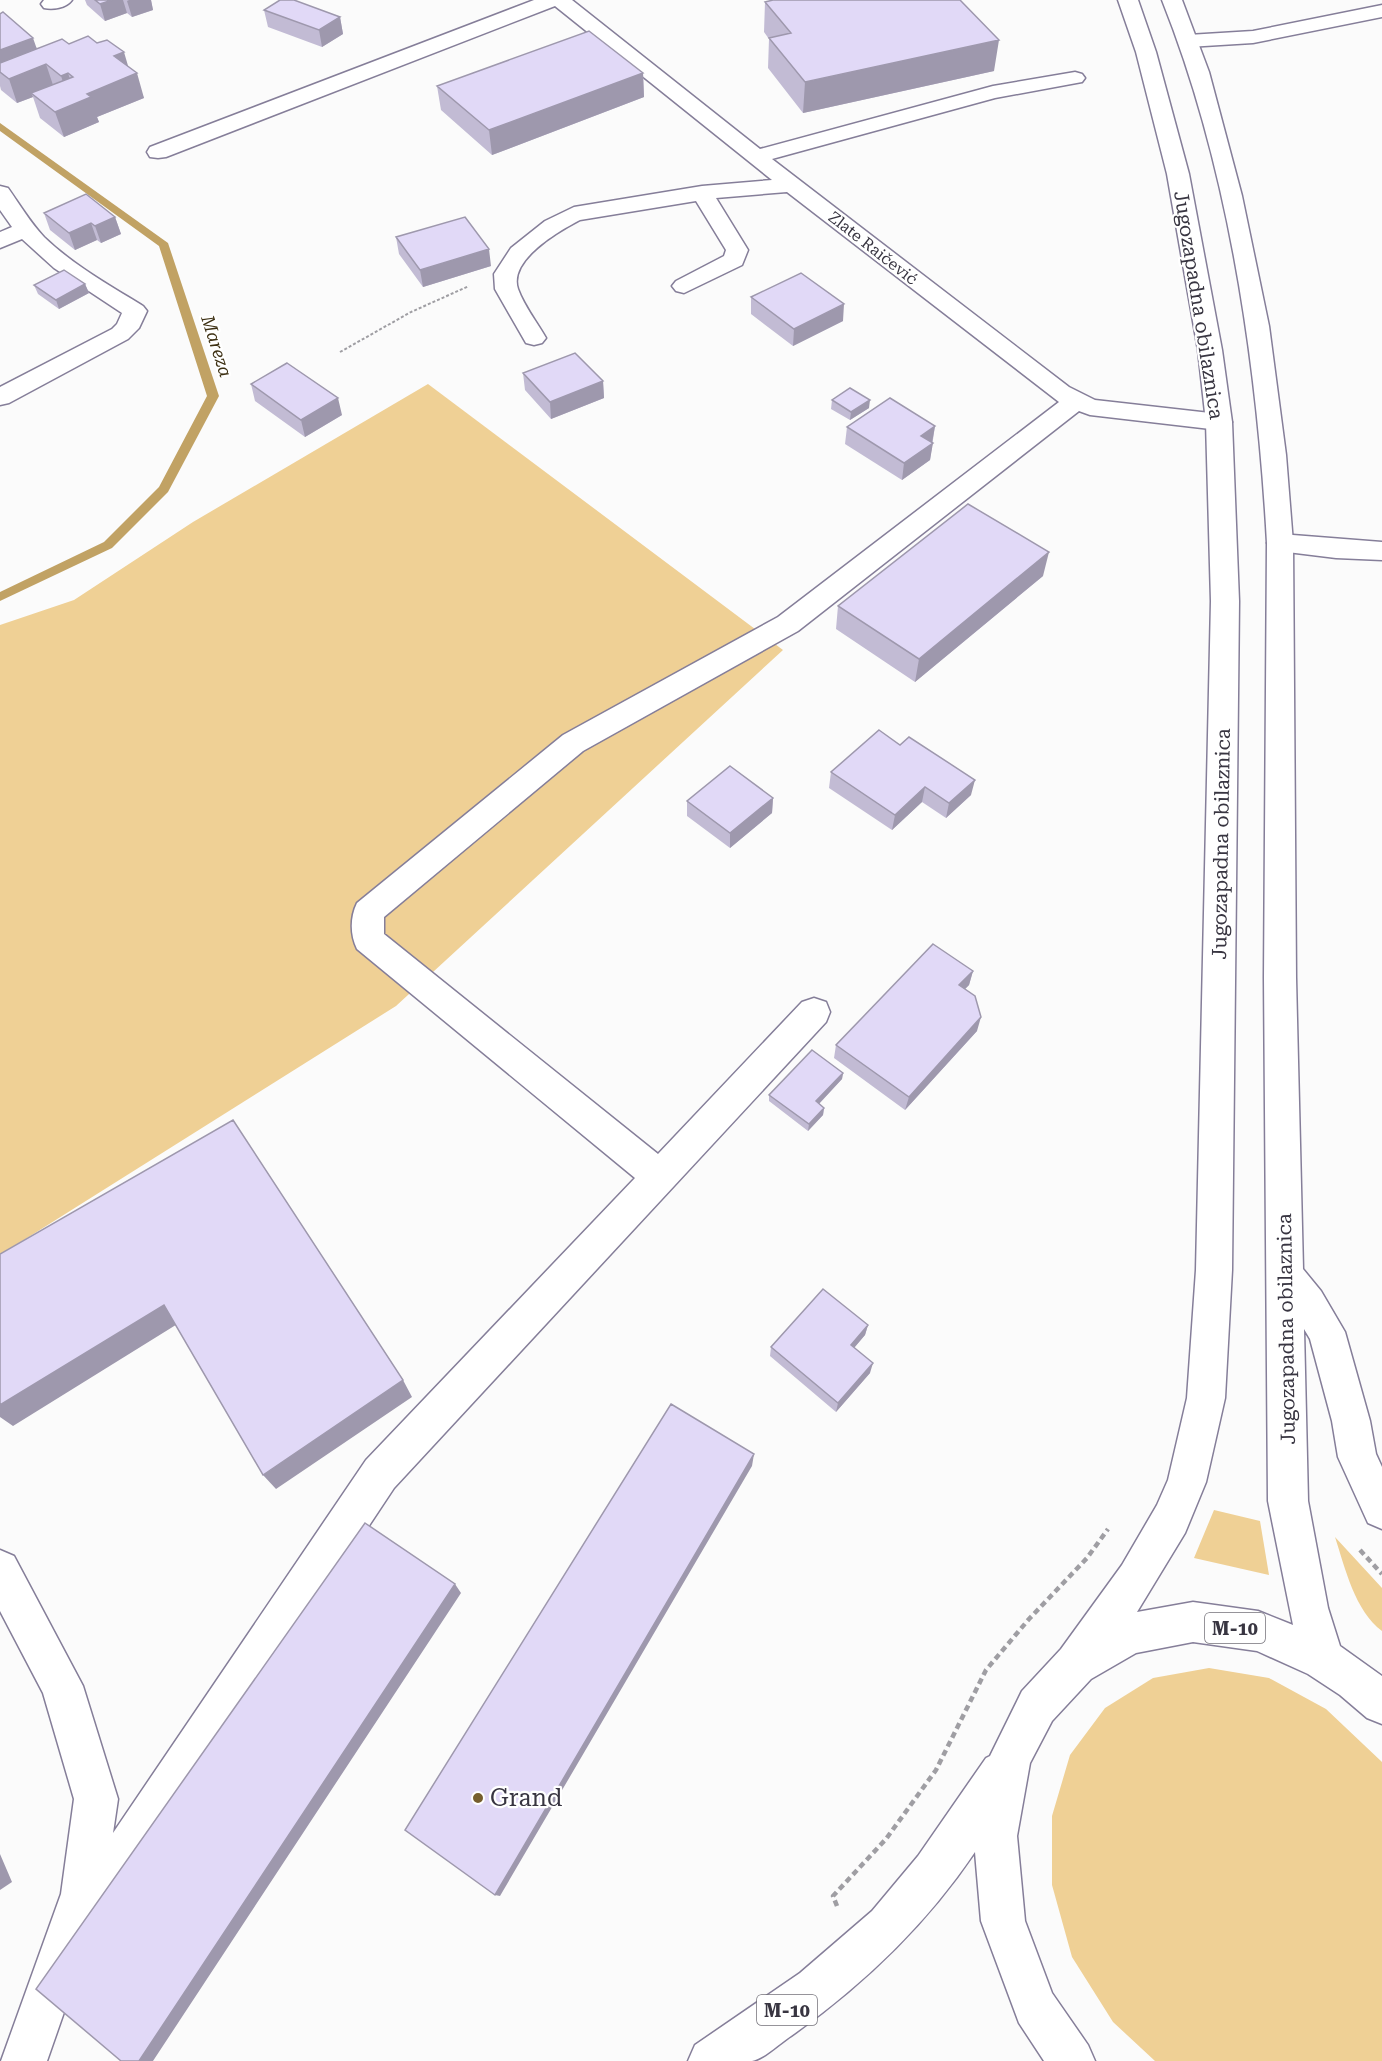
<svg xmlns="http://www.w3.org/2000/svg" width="1382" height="2061" font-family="'Roboto Serif',serif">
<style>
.green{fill:#efd095}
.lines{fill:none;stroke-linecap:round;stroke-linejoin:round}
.stream{fill:#c1a264;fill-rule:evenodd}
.minor-casing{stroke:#857e99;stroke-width:3}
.major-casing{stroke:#857e99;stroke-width:3}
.path-far1{stroke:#9f9ea3;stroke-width:2;stroke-dasharray:3 2;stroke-linecap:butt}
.path{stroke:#9f9ea3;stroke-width:4.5;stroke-dasharray:6 4;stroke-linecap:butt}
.minor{fill:#fff;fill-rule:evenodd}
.major{fill:#fff;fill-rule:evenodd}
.wall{fill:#c2bbd4}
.shaded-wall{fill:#9e98ad}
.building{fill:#e1d9f7;stroke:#9e98ad;stroke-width:1.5}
.poi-dot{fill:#765e2e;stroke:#fff;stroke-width:2}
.labels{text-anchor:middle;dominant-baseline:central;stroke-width:4.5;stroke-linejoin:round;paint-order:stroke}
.far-street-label{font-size:16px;fill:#383541;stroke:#fff}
.far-water-label{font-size:18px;font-style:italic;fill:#3d3013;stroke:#fff}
.shield{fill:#fff;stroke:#74727a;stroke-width:1.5}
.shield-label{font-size:18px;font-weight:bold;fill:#383541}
.street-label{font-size:20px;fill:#383541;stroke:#fff}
.near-poi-label{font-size:24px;fill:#383541;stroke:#fff;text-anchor:start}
</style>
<rect width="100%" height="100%" fill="#fbfbfb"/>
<path class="green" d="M428 384 783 650 396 1006 0 1255V625L74 600 193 522Z
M1214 1510 1260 1521 1269 1575 1194 1558Z
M1335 1537 1382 1588V1631C1355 1611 1345 1568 1335 1537Z
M1209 1668 1269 1678 1326 1709 1382 1762V2061H1155L1113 2022 1072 1957 1052 1885V1816L1070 1755 1105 1708 1153 1678Z"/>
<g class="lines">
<path class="stream" d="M0 123 168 243 219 396 168 492 112 548 0 601V592L104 542 159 487 207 396 159 246 0 131Z"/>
<g class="minor-casing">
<path id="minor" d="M44 0H72C66 8 53 10 44 8L41 4Z
M534 0H572L760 149 993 86 1075 72 1082 74 1085 78 1082 82 995 98 772 159 1069 387 1095 400 1219 414 1228 416 1232 422 1228 428 1219 430 1090 415 1079 411 798 631 583 751 384 917V934L658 1154 802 1002 814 998 826 1002 830 1012 826 1022 394 1488 130 1886 100 1909 47 2061H1L61 1894 74 1799 43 1693 0 1611V1550L14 1556 83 1686 118 1799 113 1833 366 1460 635 1178 357 949C350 935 350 917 357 903L563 735 778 617 1059 402 787 192 716 198 748 250 742 265 684 293 676 291 672 286 676 281 724 256 726 250 696 201 580 220C559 231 508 260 518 289 524 306 537 322 546 338L542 343 534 345 526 343 495 289 494 274 511 248 545 221 574 207 702 186 772 180 555 6 166 157 158 158 150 157 147 152 150 147Z
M1382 5V17L1253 43 1188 47 1181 45 1178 41 1181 37 1188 35 1253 31Z
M0 186 8 188C20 205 30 222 44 237 73 265 109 285 143 306L147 311 139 328 128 339 9 403 0 405V387L112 329 117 324 122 313 54 268 22 239 0 248V232L12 227 0 210Z
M1280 534 1382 542V560L1336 558 1271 550 1267 543 1271 536Z"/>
</g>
<g class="major-casing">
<path id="major" d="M1118 0H1138L1156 52 1189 174 1222 350 1232 422 1239 601 1232 1270 1225 1398 1206 1482 1185 1533 1137 1612 1193 1602 1258 1611 1293 1625 1268 1501 1264 978 1267 543C1257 363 1229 168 1162 0H1182L1209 72 1242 196 1269 326 1286 455 1293 543 1296 978 1303 1269 1321 1291 1345 1332 1370 1421 1376 1454 1382 1467V1529L1368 1523 1338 1457 1332 1421 1310 1339 1304 1329 1308 1501 1328 1608 1340 1646 1382 1676V1724L1367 1718 1340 1695 1308 1674 1257 1651 1193 1642 1136 1653 1091 1679 1052 1721 1030 1763 1017 1836 1025 1921 1052 1993 1088 2045 1095 2061H1044L1019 2023 981 1921 975 1852C925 1926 863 1985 791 2036 780 2043 764 2059 752 2061 732 2061 708 2061 688 2061L695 2045 800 1973 872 1911 918 1856 986 1758 990 1756 1022 1691 1061 1649 1122 1565 1157 1505 1168 1480 1187 1398 1196 1270 1211 601 1206 422 1198 350 1167 174 1136 52Z"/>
</g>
<path class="path-far1" d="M340 352 411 312 469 286"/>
<path class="path" d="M1360 1550 1382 1574
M837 1906 833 1896 886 1839 936 1770 986 1670 1029 1619 1087 1558 1108 1529"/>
<use href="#minor" class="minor"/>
<use href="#major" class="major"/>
</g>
<path class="wall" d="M85 0H151L153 10 132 17 127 13 105 21 87 5Z
M765 2 994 71 803 113 768 68 769 39 764 32Z
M264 10 340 17 343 34 322 47 268 27Z
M0 14 37 48 69 44 129 67 144 98 97 117 99 122 64 137 40 118 33 97 17 103 1 90 0 86Z
M643 73 644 97 492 155 441 110 437 86Z
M44 213 115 217 121 234 101 243 97 240 75 250 50 230Z
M396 237 491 266 423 287 399 254Z
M85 284 89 293 59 309 38 294 34 285Z
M751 297 843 321 793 346 751 314Z
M523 373 603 381 604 398 551 419 525 390Z
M251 384 342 415 305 437 255 401Z
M832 400 869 408 850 420 831 409Z
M935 426 930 460 902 480 845 444 847 427Z
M1043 576 915 682 836 629 838 606Z
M831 772 971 795 946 818 922 802 892 830 829 788Z
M773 798 772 813 730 848 687 816V801Z
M973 971 969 985 965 989 977 1031 905 1110 834 1058 836 1045Z
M843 1073 842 1079 819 1104 824 1108 823 1115 808 1131 769 1101V1095Z
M868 1325 865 1335 854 1348 870 1373 836 1412 770 1356 771 1347Z"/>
<path class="shaded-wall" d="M112 0H123L127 13 105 21 100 4Z
M129 0H151L153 10 132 17 127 1Z
M340 17 343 34 322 47 319 30Z
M33 38 39 55 0 69V50Z
M999 40 994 71 803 113 805 82Z
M124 52 131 76 137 73 144 98 97 117 99 122 64 137 55 112 87 94 114 56Z
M46 64 54 88 31 93 33 97 17 103 9 79Z
M68 73 76 98 69 100 61 76Z
M643 73 644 97 492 155 489 130Z
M115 217 121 234 101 243 95 226Z
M91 223 97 240 75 250 69 233Z
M489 249 491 266 423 287 420 270Z
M85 284 89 293 59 309 56 300Z
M844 304 843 321 793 346 794 329Z
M603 381 604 398 551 419 550 402Z
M338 398 342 415 305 437 301 420Z
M870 400 869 408 850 420 851 412Z
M935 426 932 443 918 453 921 436Z
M933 443 930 460 902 480 904 463Z
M1049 552 1043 576 915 682 919 659Z
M975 780 971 795 946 818 949 803Z
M925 787 922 802 892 830 895 815Z
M773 798 772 813 730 848V833Z
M973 971 969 985 955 999 959 985Z
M981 1017 977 1031 905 1110 909 1097Z
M843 1073 842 1079 815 1108 816 1101Z
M824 1108 823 1115 808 1131 809 1124Z
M164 1305 179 1323 13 1426 0 1417V1405Z
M868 1325 865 1335 848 1355 851 1345Z
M873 1363 870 1373 836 1412 838 1403Z
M403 1380 412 1397 276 1489 263 1475Z
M754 1454 752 1466 500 1896 495 1895Z
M455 1584 461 1593 153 2061H139Z
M0 1854 12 1882 0 1890Z"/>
<path class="building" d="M95 0H112L100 4Z
M280 0H294L340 17 319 30 264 10Z
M773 0H960L999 40 805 82 769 38 791 33 765 2Z
M3 12 33 38 0 50V14Z
M589 31 643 73 489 130 437 86Z
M88 36 97 43 107 40 124 52 114 56 137 73 87 94 91 97 55 112 31 93 73 77 68 73 61 76 46 64 9 79 0 72V63L62 39 69 44Z
M86 194 115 217 95 226 91 223 69 233 44 213Z
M465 217 489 249 420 270 396 237Z
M64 270 85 284 56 300 34 285Z
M801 273 844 304 794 329 751 297Z
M575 353 603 381 550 402 523 373Z
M287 363 338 398 301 420 251 384Z
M850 388 870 400 851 412 832 400Z
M890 398 935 426 921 436 933 443 904 463 847 427Z
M968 504 1049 552 919 659 838 606Z
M879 730 900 745 909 737 975 780 949 803 925 787 895 815 831 772Z
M730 766 773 798 730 833 687 801Z
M933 944 973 971 959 985 975 996 981 1017 909 1097 836 1045Z
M812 1050 843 1073 816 1101 824 1108 809 1124 769 1095Z
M233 1120 403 1380 263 1475 164 1305 0 1405V1254Z
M823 1289 868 1325 851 1345 873 1363 838 1403 771 1347Z
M671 1404 754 1454 495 1895 405 1830Z
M365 1523 455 1584 139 2061H121L36 1989Z"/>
<circle class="poi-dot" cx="478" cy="1798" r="6"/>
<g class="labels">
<g class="far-street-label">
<text transform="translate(873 248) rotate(38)">Zlate Raičević</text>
</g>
<g class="far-water-label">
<text transform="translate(217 346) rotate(72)">Mareza</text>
</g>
<g class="shield">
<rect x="1205" y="1613" width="60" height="30" rx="4.5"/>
<rect x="757" y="1995" width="60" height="30" rx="4.5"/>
</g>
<g class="shield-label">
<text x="1235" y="1628">M-10</text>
<text x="787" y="2010">M-10</text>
</g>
<g class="street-label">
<text transform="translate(1199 305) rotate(81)">Jugozapadna obilaznica</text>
<text transform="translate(1221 844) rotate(-89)">Jugozapadna obilaznica</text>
<text transform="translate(1286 1329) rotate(-91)">Jugozapadna obilaznica</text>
</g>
<g class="near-poi-label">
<text x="490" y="1798">Grand</text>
</g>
</g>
</svg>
